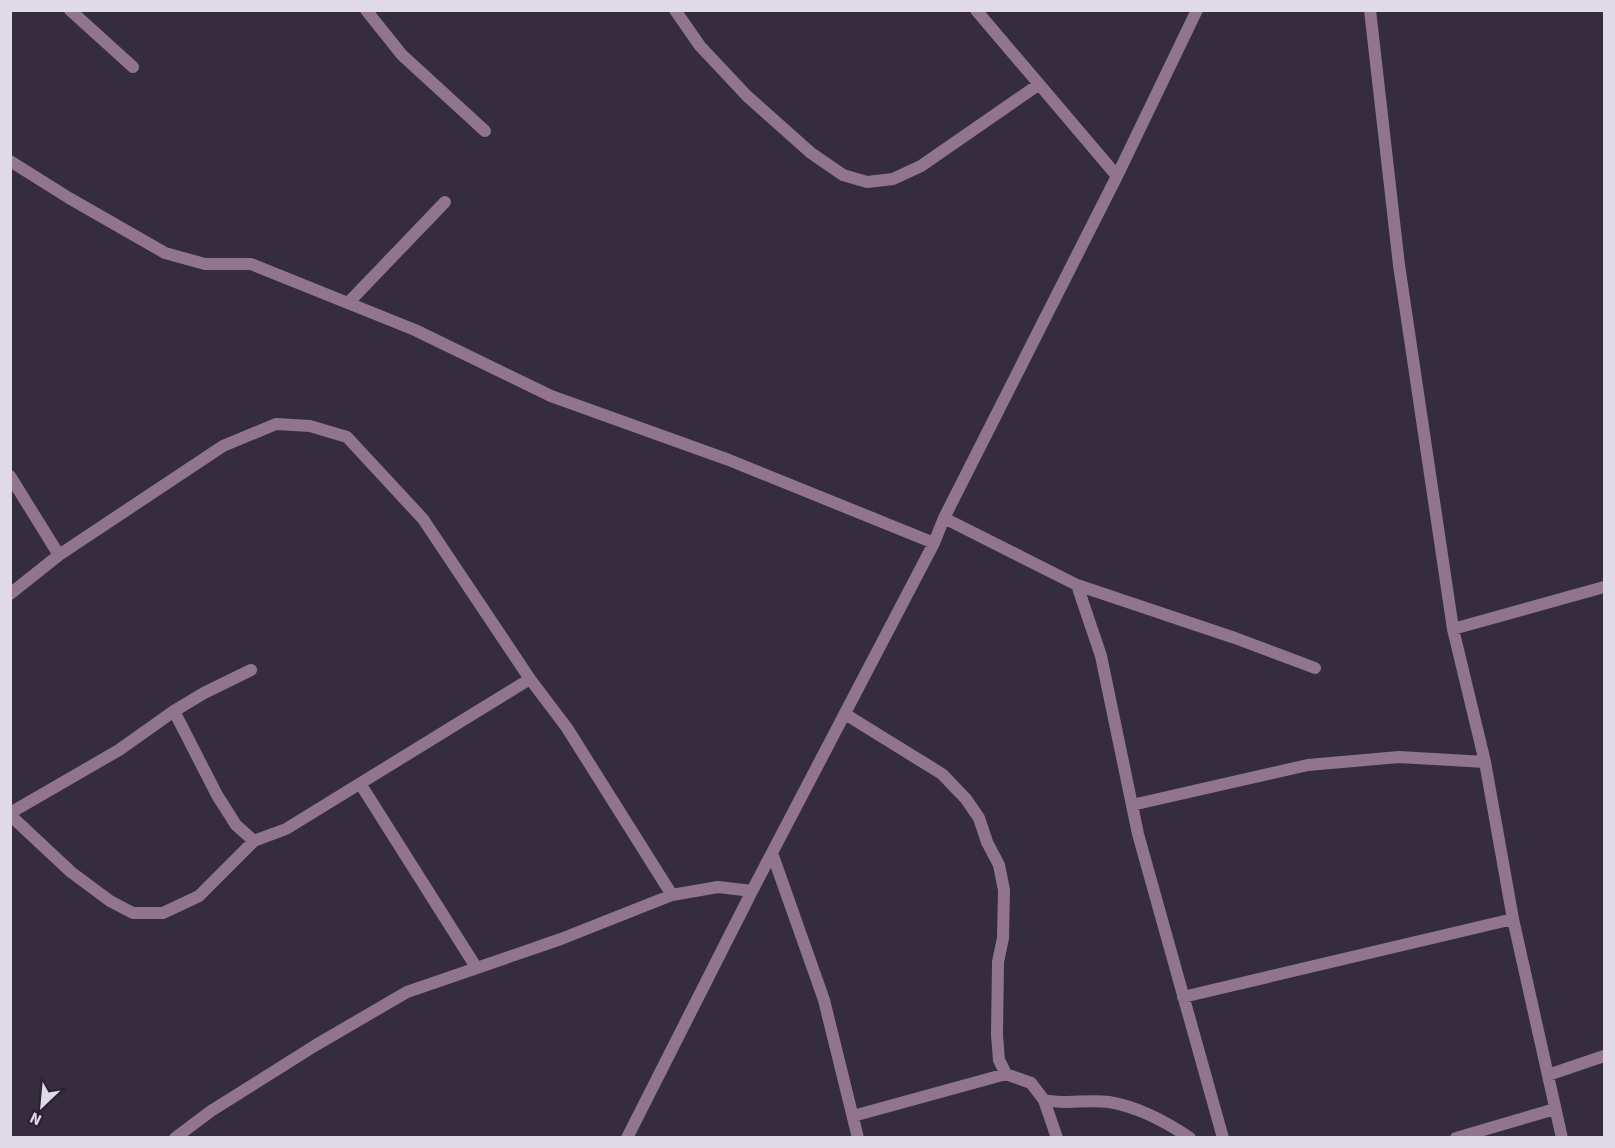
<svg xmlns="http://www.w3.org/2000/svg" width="1615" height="1148" font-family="'Source Sans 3',sans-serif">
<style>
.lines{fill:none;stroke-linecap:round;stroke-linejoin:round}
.minor{stroke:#91758c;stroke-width:12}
</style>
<rect width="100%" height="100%" fill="#352c3e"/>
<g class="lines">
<path class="minor" d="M70 10 133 67
M366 10 402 55 485 131
M675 10 700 46 747 96 811 153 843 175 867 182 893 179 921 166 1038 85
M976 10 1117 176
M1370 10 1399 265 1453 629 1485 762 1513 919 1562 1138
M10 161 69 198 165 253 205 264H251L415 330 551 396 729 460 934 543
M349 302 445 202
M10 476 59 555
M944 518 1077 585 1235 638 1315 668
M1077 585 1101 656 1138 834 1223 1138
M10 594 59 555 223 446 276 424 310 426 347 437 423 519 530 679 567 728 672 895
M1453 629 1604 587
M174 711 217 795 236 825 254 841 286 829 530 679
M845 714 942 774 966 799 979 818 987 842 999 865 1004 890 1003 938 998 962 997 1035 999 1060 1006 1074
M361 785 476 967
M1132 805 1308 765 1399 757 1485 762
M10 813 119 750 174 711 204 693 251 670
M10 815 71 872 110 901 133 913H163L199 896 254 841
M772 853 824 1000 858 1138
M1183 997 1513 919
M1548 1075 1604 1056
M1044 1100C1067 1105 1087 1099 1109 1102 1139 1107 1165 1121 1190 1138
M853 1116 1006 1074 1031 1083 1044 1100 1057 1138
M175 1138 211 1111 316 1045 407 992 561 939 672 895 718 887 752 891
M627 1138 752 891 934 543 944 518 1117 176 1197 10
M1456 1138 1555 1109"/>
</g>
<rect width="1615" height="1148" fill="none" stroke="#e0dae6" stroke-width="24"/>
<g transform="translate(42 1106) rotate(206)" stroke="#2b2234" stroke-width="4.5" paint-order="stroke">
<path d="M0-4.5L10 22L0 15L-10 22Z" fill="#e0dae6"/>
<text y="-9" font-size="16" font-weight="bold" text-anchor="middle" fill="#e0dae6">N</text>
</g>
</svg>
